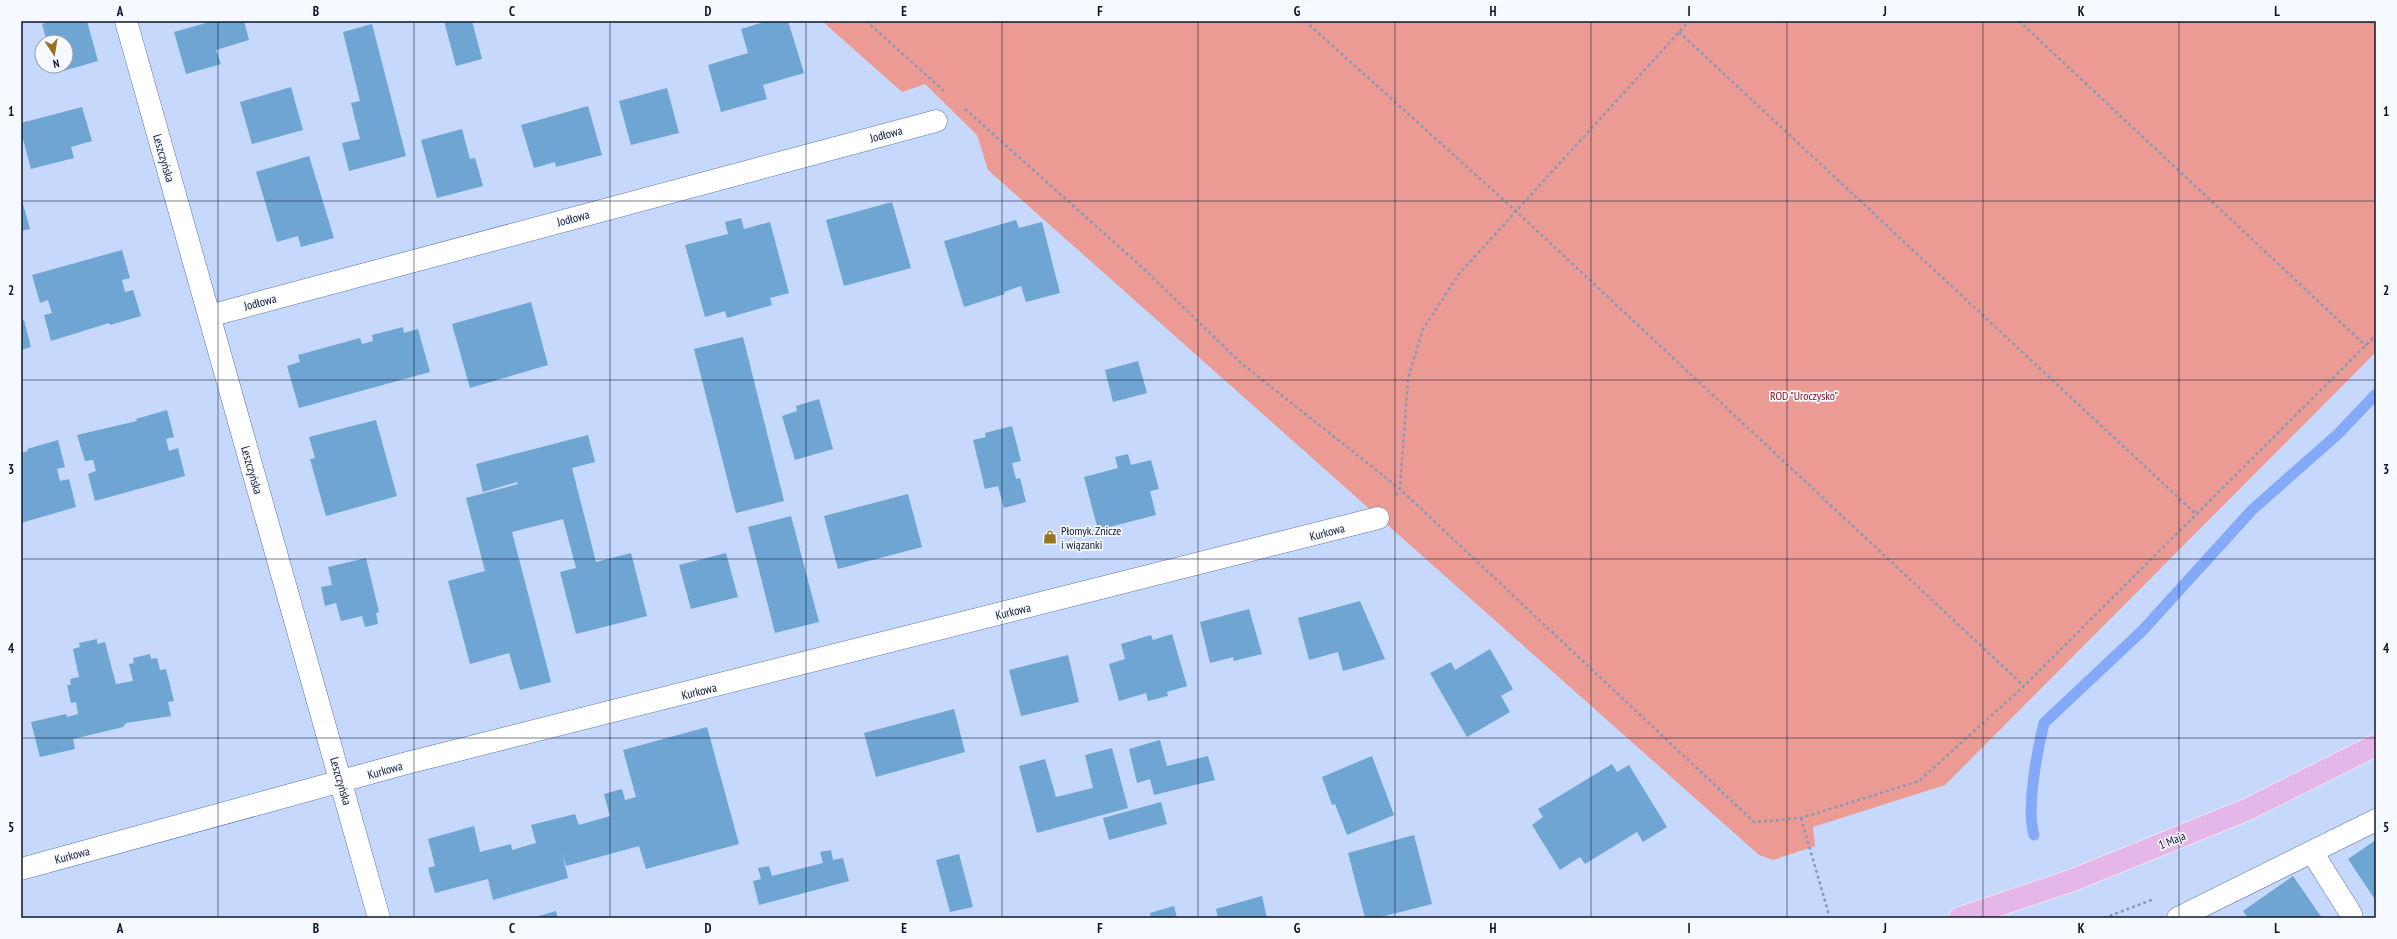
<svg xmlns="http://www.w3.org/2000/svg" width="2397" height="939" font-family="'PT Sans Narrow',sans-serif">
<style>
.green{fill:#ec9b94}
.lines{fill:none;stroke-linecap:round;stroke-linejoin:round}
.stream{stroke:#83a9f8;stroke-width:11}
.building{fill:#6ea5d3}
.minor-casing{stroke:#5a74aa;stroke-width:23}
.major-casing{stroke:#fff;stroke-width:23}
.path{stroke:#8898b7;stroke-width:2.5;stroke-dasharray:3 3;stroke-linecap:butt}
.minor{stroke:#fff;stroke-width:22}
.major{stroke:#e5b7e9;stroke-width:22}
.grid{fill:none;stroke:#0c162b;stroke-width:1;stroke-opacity:0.55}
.labels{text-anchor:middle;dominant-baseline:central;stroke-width:3.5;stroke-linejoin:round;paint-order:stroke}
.street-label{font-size:12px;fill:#0c162b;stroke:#f6f9ff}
.park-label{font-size:12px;fill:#850b17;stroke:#f6f9ff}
.poi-label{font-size:12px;fill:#0c162b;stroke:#f6f9ff;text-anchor:start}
.neatline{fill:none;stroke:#0c162b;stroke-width:1.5}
.grid-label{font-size:13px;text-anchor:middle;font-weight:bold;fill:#0c162b}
</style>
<rect width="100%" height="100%" fill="#c6d8fc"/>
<path class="green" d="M822 21H2376V352L1945 785 1813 827 1815 846 1773 860 1759 855 988 170 977 135 925 84 902 92Z"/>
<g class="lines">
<path class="stream" d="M2034 835C2026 809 2037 752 2044 723L2143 630 2252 510 2338 434 2376 394"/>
</g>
<path class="building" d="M51 21H87L98 61 56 73 54 66H66V42H47L42 24Z
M213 21H244L249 40 216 50 221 64 186 74 174 32Z
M444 21H472L482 59 456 66Z
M767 21H788L804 73 763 85 767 99 721 112 708 65 748 53 741 29Z
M372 24 406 156 349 171 342 143 360 139 351 103 360 101 343 32Z
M291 87 303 130 252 144 240 102Z
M667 88 679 133 631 145 619 101Z
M588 106 602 155 556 167 555 162 534 168 521 125Z
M82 107 92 141 71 147 74 158 31 169 21 132V123Z
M462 129 470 159 475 158 483 186 437 198 421 140Z
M309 156 334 238 301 247 298 236 277 242 256 172Z
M21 197 30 229 21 231Z
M892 202 911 268 844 286 826 220Z
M741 218 744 229 770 222 789 293 770 298 772 305 727 318 725 311 705 317 685 245 728 234 725 222Z
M1016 220 1019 228 1042 222 1060 293 1026 302 1021 286 1004 292 1005 294 964 307 944 241Z
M122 250 130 278 122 280 125 292 133 290 141 316 110 325 109 323 51 341 44 315 52 313 48 300 40 303 32 275Z
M531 302 548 365 470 388 452 324Z
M24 320 31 347 21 350V321Z
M403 327 404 333 418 329 430 372 299 408 287 366 300 362 298 355 360 338 362 344 373 341 372 335Z
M743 337 784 501 736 513 694 349Z
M1138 361 1147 393 1113 402 1105 370Z
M819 399 833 449 795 460 782 416 797 411 796 406Z
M167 410 174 437 166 439 169 451 178 448 185 476 95 501 88 474 96 471 93 460 85 461 77 435 137 421 136 419Z
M376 420 397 496 326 516 310 459 315 458 309 437Z
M1012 426 1021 461 1012 463 1016 479 1020 478 1026 502 1004 508 998 486 985 489 973 440 986 437 985 433Z
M588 435 595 462 572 468 596 562 631 553 647 616 576 634 560 572 576 568 563 519 512 532 551 682 520 690 509 653 470 664 448 581 485 571 466 498 518 484 517 482 483 492 476 464Z
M58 440 65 467 57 469 60 481 69 479 76 507 21 523V453L28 451 27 449Z
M1128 454 1131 465 1151 460 1159 489 1150 491 1156 515 1098 530 1084 477 1118 468 1115 457Z
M908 494 922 547 838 569 824 516Z
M791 516 819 622 775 633 748 527Z
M726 553 738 597 691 609 679 565Z
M366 558 379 612 376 613 378 624 365 627 362 616 341 621 336 603 325 606 321 587 332 585 328 567Z
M1360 601 1385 659 1343 671 1338 652 1309 660 1298 618Z
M1249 609 1262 654 1234 661 1233 657 1210 663 1200 622Z
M1172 634 1187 686 1167 692 1168 696 1148 701 1146 693 1119 701 1109 664 1125 659 1121 644 1151 635 1153 640Z
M97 639V644L105 642 116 684 133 681 129 664 134 663 133 658 150 654 151 659 157 658 160 670 166 669 174 701 168 702 171 716 126 723 123 727 73 739 75 749 40 757 31 722 66 714 67 717 78 714 76 702 71 703 67 685H71L70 679 79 677 73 649 80 647 79 643Z
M1490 649 1513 689 1501 696 1510 712 1467 737 1430 673 1451 662 1455 670Z
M1068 655 1079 702 1021 716 1009 670Z
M954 709 965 752 876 777 864 733Z
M707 727 739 844 646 869 639 846 566 866 562 853 568 878 493 900 488 879 435 893 428 868 435 866 428 839 474 826 480 852 511 844 512 850 536 843 531 825 575 814 579 825 610 816 604 794 622 789 625 800 636 797 623 750Z
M1160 740 1167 766 1208 756 1215 780 1154 795 1150 779 1137 783 1129 749Z
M1112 748 1128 808 1037 833 1019 766 1045 759 1056 797 1093 788 1085 755Z
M1372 756 1394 815 1347 835 1335 804 1332 805 1322 777Z
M1612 764 1617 772 1629 765 1667 827 1643 842 1637 832 1585 864 1580 857 1560 870 1532 825 1543 817 1538 809Z
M1161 802 1167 824 1109 840 1103 818Z
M1414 835 1432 904 1377 918H1365L1348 853Z
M2376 840V901L2348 859Z
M831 850 833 860 843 858 849 881 759 905 753 881 761 879 758 868 769 866 772 876 823 863 820 852Z
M959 854 973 907 950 912 936 860Z
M2293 876 2322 918H2248L2243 911Z
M1262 896 1267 918H1218L1216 909Z
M1174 906 1177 918H1151L1150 913Z
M556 911 558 918H532Z"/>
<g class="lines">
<g class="minor-casing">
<path id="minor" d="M126 21 379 918
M209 316 936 121
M2312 852 2351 914
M21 869 407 763 1378 518
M2178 918 2376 820"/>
</g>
<g class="major-casing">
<path id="major" d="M1960 918 2073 880 2246 810 2376 745"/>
</g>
<path class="path" d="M866 21 944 91
M1305 21 1517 212 2024 686
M2019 21 2366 346
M2370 21 2376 26
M1679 32 2197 515
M965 109 1145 270 1241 363 1400 489 1754 822 1801 818 1919 781 2024 686 2376 335
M1396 495 1400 489 1408 378 1423 329 1459 274 1689 21
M1801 818 1829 915
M2104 918 2154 899"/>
<use href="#minor" class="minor"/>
<use href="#major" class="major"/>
</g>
<path class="grid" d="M218 21V918M414 21V918M610 21V918M806 21V918M1002 21V918M1198 21V918M1395 21V918M1591 21V918M1787 21V918M1983 21V918M2179 21V918M21 201H2376M21 380H2376M21 559H2376M21 738H2376"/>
<defs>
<g id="shop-bare" transform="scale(1.08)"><path d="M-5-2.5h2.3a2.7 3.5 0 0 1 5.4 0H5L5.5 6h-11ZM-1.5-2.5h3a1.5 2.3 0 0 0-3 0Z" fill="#97741d" stroke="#f6f9ff" stroke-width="2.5" paint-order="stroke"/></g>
</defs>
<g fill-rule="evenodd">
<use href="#shop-bare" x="1050" y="537"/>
</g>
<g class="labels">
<g class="street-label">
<text transform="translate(886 134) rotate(-15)">Jodłowa</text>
<text transform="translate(164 158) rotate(74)">Leszczyńska</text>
<text transform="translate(573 218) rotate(-15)">Jodłowa</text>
<text transform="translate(260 302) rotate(-15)">Jodłowa</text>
<text transform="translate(252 470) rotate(74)">Leszczyńska</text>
<text transform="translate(1327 532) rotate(-15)">Kurkowa</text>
<text transform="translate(1013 611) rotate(-14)">Kurkowa</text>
<text transform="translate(699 691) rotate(-14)">Kurkowa</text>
<text transform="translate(385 770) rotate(-16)">Kurkowa</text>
<text transform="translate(341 781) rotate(74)">Leszczyńska</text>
<text transform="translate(2172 840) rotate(-22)">1 Maja</text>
<text transform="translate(72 855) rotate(-15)">Kurkowa</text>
</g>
<g class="park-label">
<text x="1804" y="395">ROD "Uroczysko"</text>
</g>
<g class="poi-label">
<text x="1061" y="530">Płomyk. Znicze<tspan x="1061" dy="14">i wiązanki</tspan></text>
</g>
</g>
<rect width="2397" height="939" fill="none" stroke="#f6f9ff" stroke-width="44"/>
<g transform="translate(54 54) rotate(168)"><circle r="19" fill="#f6f9ff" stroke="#989eaa"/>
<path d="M0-3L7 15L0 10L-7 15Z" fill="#97741d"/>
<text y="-6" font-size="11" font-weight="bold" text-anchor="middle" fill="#0c162b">N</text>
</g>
<rect x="22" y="22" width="2353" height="895" class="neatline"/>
<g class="grid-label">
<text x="120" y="16">A</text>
<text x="316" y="16">B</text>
<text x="512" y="16">C</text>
<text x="708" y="16">D</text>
<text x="904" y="16">E</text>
<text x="1100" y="16">F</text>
<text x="1297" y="16">G</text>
<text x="1493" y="16">H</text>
<text x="1689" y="16">I</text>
<text x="1885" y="16">J</text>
<text x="2081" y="16">K</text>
<text x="2277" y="16">L</text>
<text x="11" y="116">1</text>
<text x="2386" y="116">1</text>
<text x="11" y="295">2</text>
<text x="2386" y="295">2</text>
<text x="11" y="474">3</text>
<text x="2386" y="474">3</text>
<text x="11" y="653">4</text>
<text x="2386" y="653">4</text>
<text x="11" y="832">5</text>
<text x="2386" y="832">5</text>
<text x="120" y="933">A</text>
<text x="316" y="933">B</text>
<text x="512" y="933">C</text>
<text x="708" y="933">D</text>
<text x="904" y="933">E</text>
<text x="1100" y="933">F</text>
<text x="1297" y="933">G</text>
<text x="1493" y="933">H</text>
<text x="1689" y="933">I</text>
<text x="1885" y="933">J</text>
<text x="2081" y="933">K</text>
<text x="2277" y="933">L</text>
</g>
</svg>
